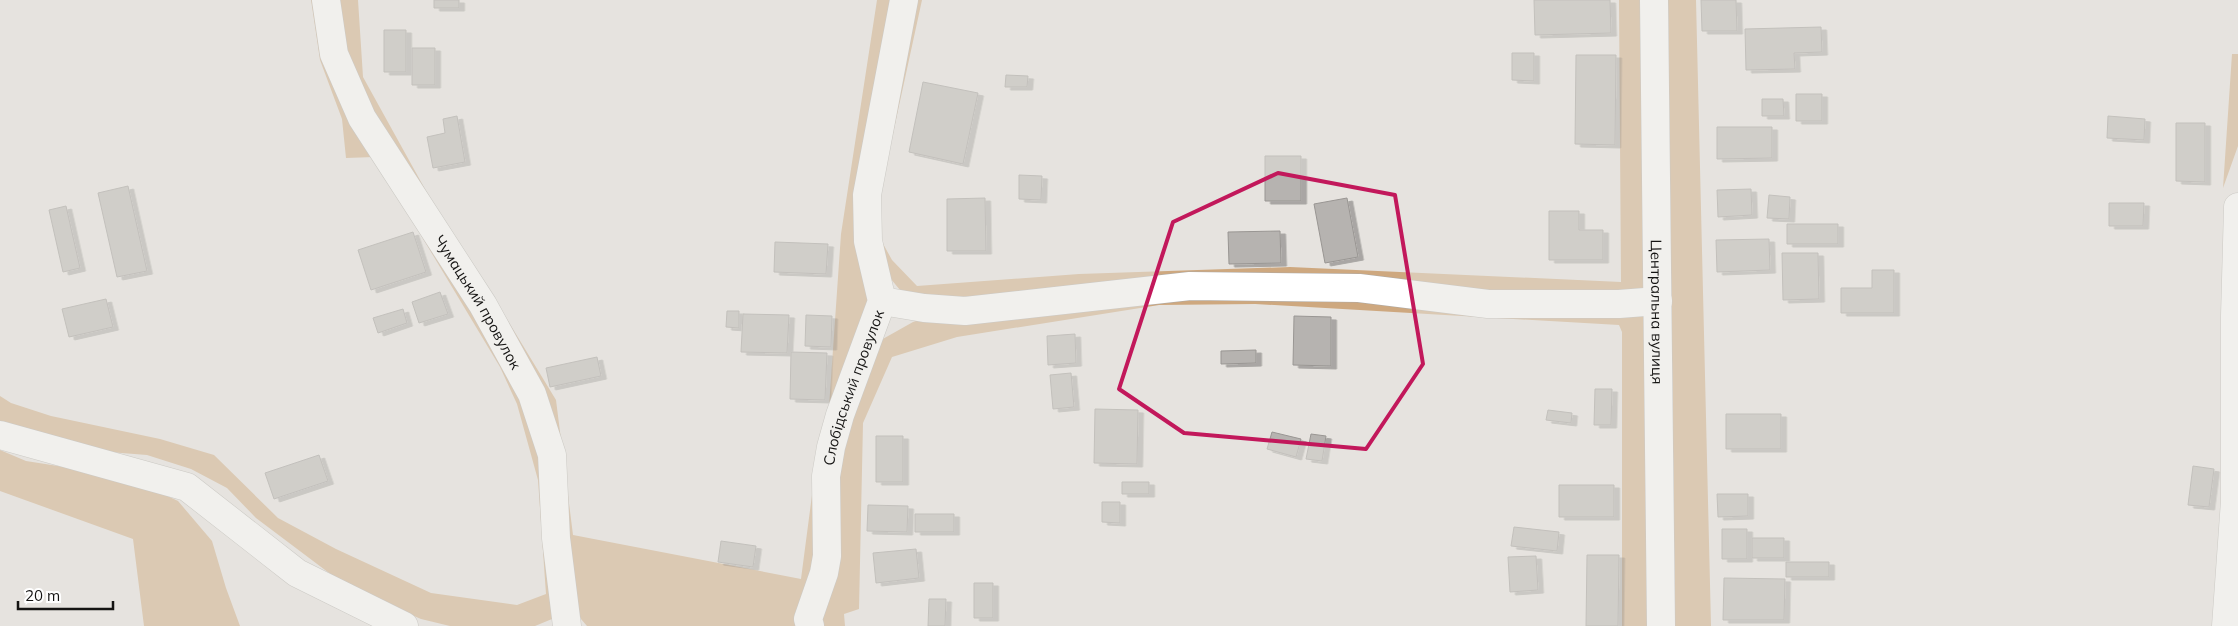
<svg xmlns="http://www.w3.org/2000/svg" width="2238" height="626" font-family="Mulish,sans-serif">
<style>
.green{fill:#cea87f}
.building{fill:#b6b3b0;stroke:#999693;filter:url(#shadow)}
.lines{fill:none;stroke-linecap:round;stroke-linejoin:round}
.street-casing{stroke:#adaaa7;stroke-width:29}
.secondary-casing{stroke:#adaaa7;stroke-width:29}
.street{stroke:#fff;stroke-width:28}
.secondary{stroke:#fff;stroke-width:28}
.marked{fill:none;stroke:#c2185b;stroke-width:4;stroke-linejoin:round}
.labels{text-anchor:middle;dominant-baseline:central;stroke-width:4;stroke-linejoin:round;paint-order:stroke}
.street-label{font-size:15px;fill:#151413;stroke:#fff}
</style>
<defs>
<filter id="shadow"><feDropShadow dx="5.5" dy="3" stdDeviation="0" flood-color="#0004"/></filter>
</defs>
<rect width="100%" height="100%" fill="#e6e3df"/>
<path class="green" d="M311 0H318L450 264 539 434 557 596 552 619 535 626H450L421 619 349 588 256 518 227 488 191 469 147 455 109 452 0 427V396L11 403 51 416 160 439 214 455 278 518 336 549 431 593 517 605 546 594 538 480 517 404 500 367 374 157 346 158 342 119 320 60Z
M334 0H358L363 77 436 209 494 298 556 400 573 535 801 579 820 434 829 407 841 234 877 0H895L871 294 804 626H587L581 619 573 601 556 443 356 90Z
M909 0H922L882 184 876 231 892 260 917 286 1079 274 1290 267 1621 282 1619 0H1642L1646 284 1645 294 1639 298H1480L1345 283H1202L1137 285 947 305 924 303 900 290 881 267 872 246 871 191Z
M1668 0H1696L1711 626H1675Z
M2232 54H2238V146L2223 188Z
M1192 292 1644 313 1651 626H1622V332L1619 325 1255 304 1159 305 957 337 892 357 863 423 859 609 844 614 845 626H817L836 446 881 340 913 322 925 318Z
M0 450 26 461 128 477 178 501 212 541 226 588 240 626H144L133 539 0 491Z"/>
<path class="building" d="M434 0H459V8H434Z
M1534 0H1610L1611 33 1535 35Z
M1701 0H1736L1737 31H1702Z
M1821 27 1822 52 1794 53 1795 69 1746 70 1745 29Z
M384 30H406V72H384Z
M412 48H435V85H412Z
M1512 53H1534V81L1512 80Z
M1576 55H1616L1615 145 1575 144Z
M1006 75 1028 76 1027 87H1005Z
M923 82 978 93 963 164 909 152Z
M1796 94H1822V121H1796Z
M1762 99H1783L1784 116H1762Z
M457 116 465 162 433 168 427 137 445 133 443 119Z
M2108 116 2145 119 2144 140 2107 138Z
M2176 123H2205V182L2176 181Z
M1717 127H1772V158L1717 159Z
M1265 156H1301V201H1265Z
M1019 175 1042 176 1041 200 1019 199Z
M128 186 147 271 117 277 98 193Z
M1751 189 1752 215 1718 217 1717 190Z
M1769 195 1790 197 1789 219 1767 218Z
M985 198 986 251H947V199Z
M1347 198 1358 257 1325 263 1314 204Z
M2109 203H2144L2143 226H2109Z
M66 206 80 268 63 272 49 210Z
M1549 211H1579V230H1603V260H1549Z
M1787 224H1838V244H1787Z
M1280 231 1281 263 1229 264 1228 232Z
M413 232 426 272 371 290 358 250Z
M1769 239 1770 270 1717 272 1716 240Z
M775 242 828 244 826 274 774 272Z
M1782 253H1818L1819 299 1783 300Z
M1872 270H1894V313H1841V288H1872Z
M440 292 448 314 419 323 412 302Z
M106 299 113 327 69 337 62 309Z
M403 309 407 323 378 333 373 318Z
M727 311H739V328L726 327Z
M743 314 789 315 787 353 741 352Z
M806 315 832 316 831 347 805 346Z
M1294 316 1331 317V366L1293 365Z
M1075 334 1076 363 1048 365 1047 336Z
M1256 350V363L1221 364V351Z
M791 352 827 353 825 400 790 399Z
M597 357 601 376 550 387 546 368Z
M1071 373 1074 407 1053 409 1050 375Z
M1595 389H1612L1611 425H1594Z
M1095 409 1138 410 1137 464 1094 463Z
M1548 410 1572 413 1571 423 1546 420Z
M1726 414H1781V449H1726Z
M1272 432 1301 439 1296 457 1267 449Z
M1311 434 1326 436 1322 461 1306 459Z
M876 436H903V482H876Z
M319 455 328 481 274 499 265 473Z
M2193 466 2214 469 2209 507 2188 505Z
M1122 482H1149V494H1122Z
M1559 485H1614V517H1559Z
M1717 494H1748V516L1718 517Z
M1102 502H1120V523L1102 522Z
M868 505 908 506 907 532 867 531Z
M915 514H954V532H915Z
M1514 527 1559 532 1557 551 1511 546Z
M1722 529H1747V559H1722Z
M1752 538H1784V558H1752Z
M721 541 756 546 753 567 718 562Z
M916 549 919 578 876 583 873 553Z
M1587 555H1619L1618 626H1586Z
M1536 556 1538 590 1510 592 1508 557Z
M1786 562H1829V577H1786Z
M1724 578 1785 579 1784 620H1723Z
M974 583H993V618H974Z
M929 599H946L945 626H928Z"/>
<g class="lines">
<g class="street-casing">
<g id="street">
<path id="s1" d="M326 0 334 54 362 118 483 305 532 394 552 455 556 538 567 626"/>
<path d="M882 301 924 308 965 311 1190 286 1359 288 1488 304H1619L1658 301"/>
<path d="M0 435 187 487 297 573 404 626"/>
<path id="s2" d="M810 626 808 619 824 573 827 556 826 476 831 447 840 415 882 301 868 241 867 195 904 0"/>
<path d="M2226 626 2235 501V316L2238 207"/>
</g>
</g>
<g class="secondary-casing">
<g id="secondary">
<path id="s3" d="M1654 0 1661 626"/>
</g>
</g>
<use href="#street" class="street"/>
<use href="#secondary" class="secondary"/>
</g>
<path d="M0 0H2238V626H0ZM1278 173 1395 195 1423 364 1366 449 1184 433 1119 389 1173 222Z" fill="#e6e3df" fill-opacity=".55" fill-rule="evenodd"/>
<path class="marked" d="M1278 173 1395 195 1423 364 1366 449 1184 433 1119 389 1173 222Z"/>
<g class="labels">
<g class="street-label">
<text stroke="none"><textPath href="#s1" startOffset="342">Чумацький провулок</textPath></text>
<text stroke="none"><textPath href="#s3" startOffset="312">Центральна вулиця</textPath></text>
<text stroke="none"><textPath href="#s2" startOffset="246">Слобідський провулок</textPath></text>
</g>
</g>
<path d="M18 601v8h95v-8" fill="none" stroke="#151413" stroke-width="2.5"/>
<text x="25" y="601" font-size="15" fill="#151413" stroke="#ffffff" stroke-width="4" paint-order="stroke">20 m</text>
</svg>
